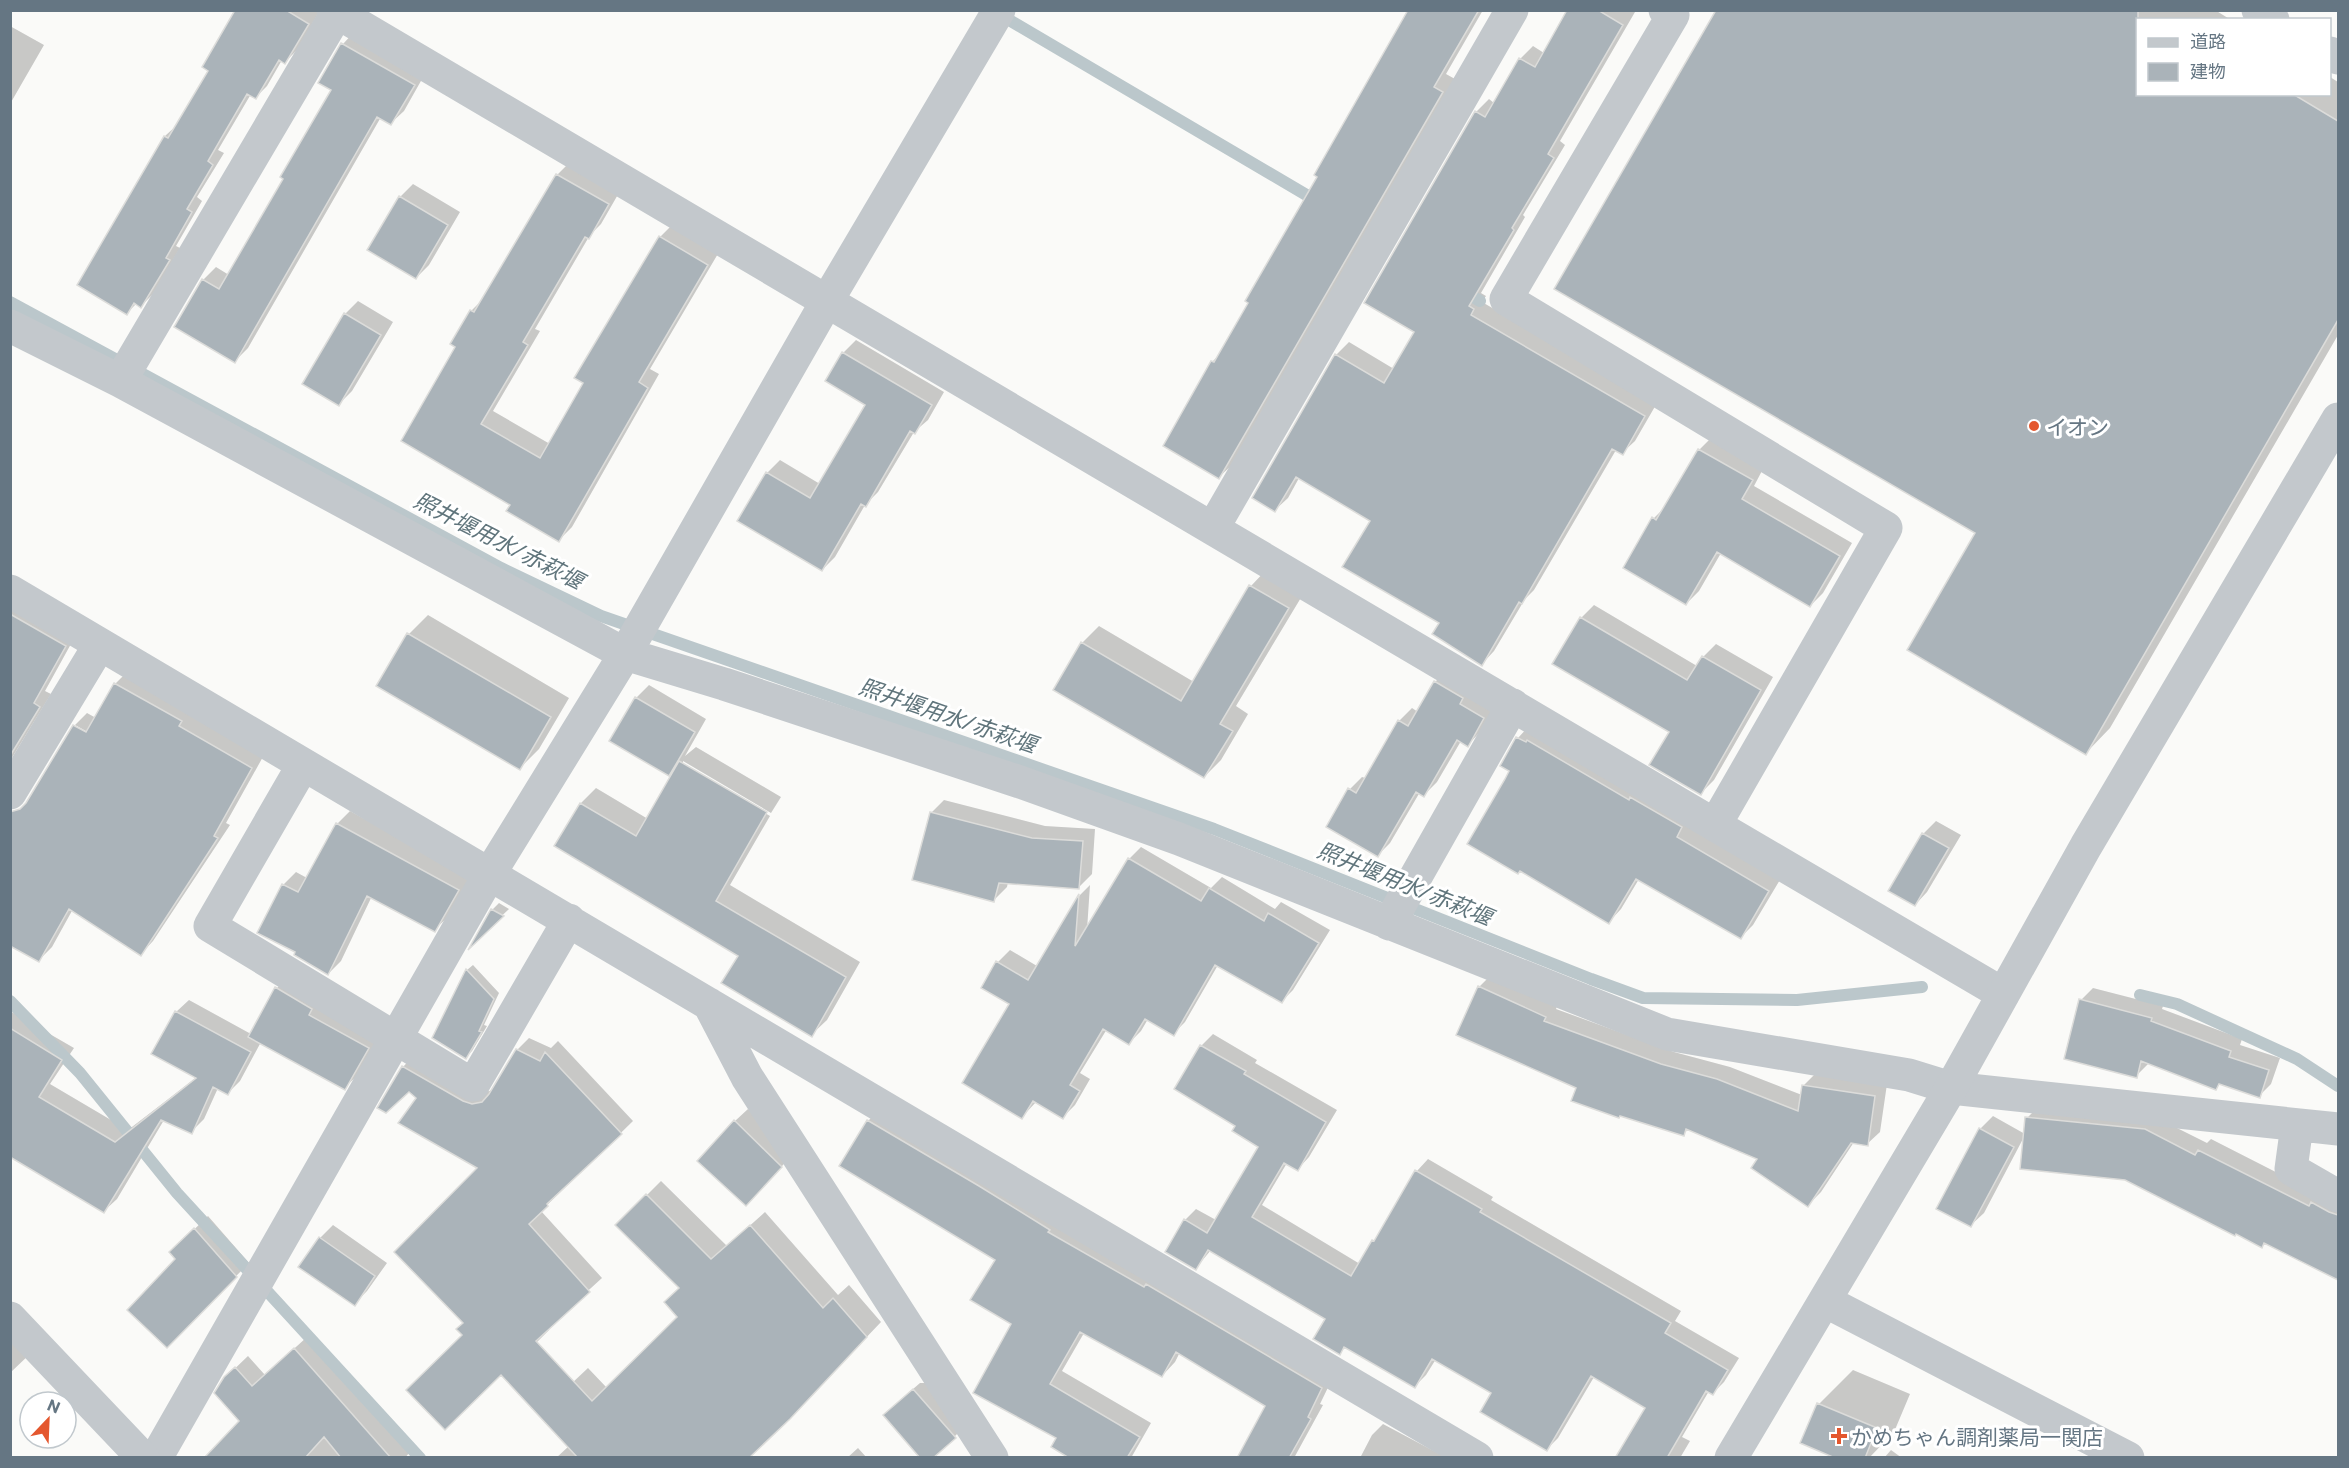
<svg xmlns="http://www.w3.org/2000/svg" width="2349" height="1468" font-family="Commissioner,'Noto Sans JP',sans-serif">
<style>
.shadow{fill:#0003;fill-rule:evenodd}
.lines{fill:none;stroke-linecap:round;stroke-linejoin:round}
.stream{stroke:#bbc7cb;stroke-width:12}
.building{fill:#aab3b9;stroke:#dcdcda;stroke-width:1.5}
.minor{stroke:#c3c8cc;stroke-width:33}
.tertiary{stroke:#c3c8cc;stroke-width:33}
.poi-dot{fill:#e4572e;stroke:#fff;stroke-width:2}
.labels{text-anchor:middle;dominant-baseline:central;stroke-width:6;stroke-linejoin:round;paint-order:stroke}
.poi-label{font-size:21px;fill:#657683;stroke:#fff;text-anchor:start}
.water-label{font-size:22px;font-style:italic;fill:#60757c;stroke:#fff}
</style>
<rect width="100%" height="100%" fill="#fafaf8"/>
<path class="shadow" d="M237 10 319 12 297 50 285 62 282 60 267 86 256 97 251 94 218 150 224 153 197 197 202 201 176 246 180 248 153 294 141 306 137 303 127 313 79 285 165 136 177 125 210 70Z
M1409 10H1483L1446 74 1455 79 1232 465 1219 477 1212 362 1220 354Z
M1569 10H1632L1635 12 1560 141 1565 145 1523 215 1525 217 1481 293 1486 296 1482 302 1657 403 1635 441 1622 453 1616 450 1534 590 1525 599 1494 651 1482 664 1441 623 1372 520 1299 478 1288 498 1275 510 1254 498 1336 355 1349 342 1394 369 1416 331 1476 112 1489 99 1494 103 1520 59 1533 46 1544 53Z
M1718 10H2215L2231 20H2138V94H2330V77L2338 82V335L2110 728 2086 753Z
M10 26 44 45 10 104Z
M355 31 426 72 404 111 391 123 381 117 248 348 235 361 203 280 216 267 229 275 333 90 320 82 343 44Z
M570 162 620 191 601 224 590 235 535 329 540 331 493 411 550 444 585 383 660 237 673 224 719 252 650 369 659 374 572 527 559 540 512 504 403 440 458 346 471 311 484 298 557 175Z
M413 184 460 212 429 265 416 278 400 197Z
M358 301 393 322 352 391 339 404 345 314Z
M856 340 944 392 928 420 914 432 878 492 865 505 835 557 822 570 767 473 780 460 820 484 867 404 843 353Z
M1712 437 1764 467 1754 486 1852 543 1823 593 1810 606 1721 553 1699 591 1686 604 1625 567 1654 518 1667 505 1699 450Z
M1267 569 1305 591 1236 706 1248 714 1221 760 1204 777 1082 643 1099 626 1194 682 1251 586Z
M1594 605 1697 666 1703 657 1716 644 1773 677 1714 780 1701 793 1671 731 1581 618Z
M10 608 77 633 45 691 51 694 10 761Z
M428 615 569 698 539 749 520 768 378 685 409 634Z
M1448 669 1496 705 1480 732 1468 745 1461 741 1437 782 1424 795 1420 792 1390 843 1378 855 1350 789 1362 777 1365 778 1399 721 1412 708 1418 712 1435 682Z
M128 671 264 755 226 823 230 825 153 941 141 954 73 909 52 947 39 960 74 726 87 713 96 718 115 684ZM75 725 93 735 92 737 75 728Z
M649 685 706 719 685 756 696 747 781 797 771 813 683 761V765L770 816 730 885 860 962 827 1020 811 1035 740 955 556 846 581 803 596 788 648 819 676 766 669 774 636 698Z
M1530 725 1781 878 1753 925 1740 938 1639 879 1621 909 1609 922 1511 770 1518 738Z
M944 800 1045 826 1095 829 1092 874 1079 887 1008 882 1007 887 994 900 931 813Z
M350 811 470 877 447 918 434 930 372 896 341 961 328 974 283 885 296 872 307 878 337 824Z
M1936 821 1961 835 1927 892 1915 905 1923 834Z
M1141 847 1211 888 1222 877 1275 909 1281 902 1330 930 1293 990 1281 1002 1218 965 1185 1022 1173 1034 1148 1019 1141 1031 1129 1043 1107 1029 1080 1073 1090 1079 1075 1105 1063 1117 1037 1101 1022 1117 1011 1003 998 962 1010 950 1037 966 1080 895 1090 885 1087 930 1129 859Z
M499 903 509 909 474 942 493 909Z
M473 965 499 993 484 1025 487 1026 472 1051 466 1057 434 1038 467 970Z
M1492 974 1558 1004 1556 1009 1674 1052 1730 1067 1802 1095 1803 1086 1816 1073 1887 1084 1880 1132 1867 1144 1854 1142 1821 1192 1808 1205 1760 1158 1689 1129 1683 1134 1577 1088 1479 987Z
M289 976 380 1035 357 1076 344 1088 261 1042 240 1081 227 1094 218 1088 204 1119 191 1132 164 1120 117 1199 104 1211 10 1145V1011L74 1048 50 1084 128 1130 197 1077 176 1012 189 1000 251 1034 277 988Z
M2093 988 2163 1006 2162 1009 2242 1039 2240 1045 2280 1058 2271 1084 2259 1096 2221 1083 2216 1088 2149 1063 2136 1076 2081 1000Z
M1213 1034 1257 1060 1255 1063 1337 1110 1309 1157 1298 1169 1287 1163 1262 1205 1360 1264 1380 1235 1417 1171 1428 1159 1493 1197 1491 1200 1681 1311 1675 1321 1739 1358 1724 1382 1713 1393 1709 1391 1682 1437 1690 1441 1680 1458H1616L1647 1408 1594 1377 1558 1438 1547 1449 1493 1393 1436 1359 1426 1375 1415 1386 1346 1347 1339 1353 1327 1318 1211 1250 1196 1268 1185 1220 1196 1209 1216 1220 1261 1147 1237 1125 1176 1089 1201 1046Z
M529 1038 551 1048 558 1041 633 1121 541 1211 602 1278 547 1328 549 1330 536 1343 464 1335 479 1168 418 1098 403 1067 415 1054 485 1092 493 1090 517 1050Z
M2039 1106 2157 1118 2207 1143 2211 1139 2321 1195 2338 1200V1279L2265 1242 2261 1246 2126 1178 2025 1135 1984 1213 1971 1225 1938 1208 1980 1129 1993 1116 2025 1134 2027 1118Z
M882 1107 1334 1375 1320 1404 1323 1405 1294 1458H1238L1267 1405 1180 1352 1175 1362 1162 1376 1084 1333 1062 1371 1151 1423 1131 1458H1072L1058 1438 1013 1323 997 1259 841 1166 869 1120Z
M748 1109 794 1153 759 1191 735 1121Z
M661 1181 727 1246 765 1212 838 1295 849 1285 881 1322 804 1403 748 1458H556L569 1446 554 1400 588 1368 607 1388 679 1317 680 1287 617 1225Z
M208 1216 249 1263 167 1346 177 1259 171 1252Z
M333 1225 387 1263 367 1291 354 1304 320 1238Z
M10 1332 31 1353 10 1373Z
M307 1337 409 1453 405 1458H233L242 1421 225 1378 248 1356 265 1375Z
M1853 1370 1910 1394 1894 1432 1869 1458H1838L1819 1404Z
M920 1383H931L967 1424 954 1437 898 1402Z
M1383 1424 1447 1458H1360L1372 1435Z
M858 1448 867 1458H847Z
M1891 1450 1902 1458H1884Z"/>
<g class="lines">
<path class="stream" d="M999 14 1320 203
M1460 289 1480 301
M10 302 501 568 601 616 1214 829 1591 979 1643 998 1797 1000 1922 987
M2140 995 2177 1004 2297 1059 2338 1086
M10 1001 80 1073 177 1193 420 1458"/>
</g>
<path class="building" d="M235 10H286L309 24 285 64 279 60 256 99 247 94 208 161 213 165 187 209 192 212 166 258 170 260 141 308 134 303 127 315 77 285 164 136 168 138 208 71 202 67Z
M1408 10H1479L1434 87 1443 92 1219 479 1163 446 1211 361 1214 362 1248 303 1245 301 1317 177 1314 175Z
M1567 10H1598L1623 25 1548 154 1554 158 1512 228 1514 230 1469 306 1474 309 1471 315 1645 416 1623 455 1612 449 1522 604 1519 602 1482 666 1432 634 1439 623 1342 567 1370 521 1296 477 1275 512 1252 498 1335 354 1384 383 1414 332 1364 303 1475 111 1485 117 1519 58 1535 67Z
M1716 10H2138V94H2293L2338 121V320L2086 755 1907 650 1975 533 1554 289Z
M341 43 415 85 391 125 377 117 235 363 174 327 202 279 219 289 283 179 280 177 331 90 318 83Z
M556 174 609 204 589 239 585 237 523 342 528 345 481 424 540 458 583 383 574 378 659 236 708 265 639 382 648 388 559 542 506 511 510 505 401 441 455 347 450 344 470 310 474 312Z
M399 196 448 225 416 279 367 250Z
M344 313 381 335 339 406 302 384Z
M842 352 932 405 915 434 910 431 866 507 861 504 822 571 737 521 766 472 810 498 865 405 825 381Z
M1698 449 1753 480 1742 499 1840 556 1810 607 1717 552 1686 605 1623 568 1652 517 1656 520Z
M1249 585 1289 608 1220 724 1233 731 1204 778 1053 690 1081 642 1181 701Z
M10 614 66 646 34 703 40 707 10 756Z
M1580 617 1687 680 1702 656 1761 690 1701 795 1649 765 1669 732 1552 664Z
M407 633 551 717 520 770 376 686Z
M1434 681 1463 698 1460 704 1484 718 1468 747 1457 740 1424 797 1416 792 1378 857 1326 827 1348 788 1356 793 1398 720 1408 726Z
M114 683 182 721 179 726 252 768 214 836 218 838 141 956 69 909 39 962 10 946V812L20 809 26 803 73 725 86 732Z
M635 697 695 732 669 776 609 741Z
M1516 737 1526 742 1527 740 1629 800 1630 797 1682 827 1677 837 1769 891 1741 939 1636 879 1609 924 1520 871 1518 874 1467 844 1505 779 1509 771 1500 766Z
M679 761 767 812 716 901 846 977 812 1037 721 983 738 956 554 846 580 803 636 836Z
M930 812 1032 838 1083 841 1079 889 999 883 994 902 912 880Z
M336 823 459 890 435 932 367 896 328 975 294 955 295 952 257 933 282 884 298 892Z
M1922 833 1949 848 1915 906 1888 891Z
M1128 858 1201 901 1209 888 1264 921 1268 913 1319 943 1282 1003 1215 965 1174 1036 1145 1019 1129 1045 1103 1029 1070 1085 1080 1091 1063 1119 1033 1101 1022 1119 962 1083 1009 1004 981 988 996 961 1028 980 1079 894 1075 946Z
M491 909 504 916 468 950Z
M466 969 494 999 479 1031 482 1032 466 1059 432 1038Z
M1478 986 1546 1017 1544 1021 1661 1064 1717 1079 1798 1111 1802 1085 1875 1096 1868 1146 1851 1143 1808 1207 1751 1168 1757 1159 1686 1129 1684 1136 1620 1116 1619 1118 1571 1101 1576 1088 1456 1035Z
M275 987 312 1009 309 1015 369 1048 345 1090 248 1037Z
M2079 999 2152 1018 2151 1021 2231 1051 2229 1057 2269 1070 2260 1098 2219 1084 2216 1090 2141 1061 2137 1078 2064 1059Z
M175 1011 251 1052 228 1095 213 1087 192 1134 161 1120 104 1213 10 1157V1028L62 1060 39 1097 115 1142 196 1078 151 1054Z
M1200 1045 1246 1071 1244 1074 1326 1122 1298 1171 1284 1163 1252 1217 1351 1276 1372 1240 1374 1241 1415 1170 1482 1209 1480 1212 1671 1323 1665 1333 1728 1370 1713 1395 1706 1391 1667 1458H1615L1645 1408 1591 1376 1547 1451 1480 1412 1491 1393 1432 1359 1415 1388 1344 1347 1340 1355 1313 1339 1325 1319 1208 1250 1196 1270 1165 1252 1184 1219 1207 1233 1258 1147 1232 1131 1235 1126 1174 1089Z
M516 1049 540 1061 545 1052 622 1134 547 1204 548 1206 529 1224 590 1292 536 1341 592 1401 677 1317 664 1302 679 1288 615 1225 646 1194 711 1259 750 1225 823 1308 833 1298 867 1337 790 1419 749 1458H578L501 1375 445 1430 406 1390 462 1335 456 1329 463 1323 394 1252 477 1168 398 1123 416 1098 409 1092 386 1113 377 1108 402 1066 463 1101 472 1104 482 1102 489 1094Z
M2025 1117 2145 1129 2195 1155 2198 1150 2309 1206 2311 1202 2329 1212 2338 1215V1280L2264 1243 2262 1248 2236 1234 2235 1236 2125 1180 2020 1169Z
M734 1120 782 1167 746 1206 697 1161Z
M867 1120 979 1186 1050 1230 1048 1232 1144 1287 1146 1284 1322 1388 1308 1417 1311 1419 1289 1458H1237L1265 1406 1176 1352 1162 1377 1080 1332 1050 1384 1140 1437 1127 1458H1069L1051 1447 1056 1438 973 1393 1011 1324 970 1300 995 1260 839 1166Z
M1979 1128 2014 1147 1971 1227 1936 1209Z
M194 1228 237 1277 167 1348 127 1310 175 1259 169 1252Z
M319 1237 375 1276 355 1306 298 1267Z
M294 1348 391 1458H341L324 1437 305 1458H204L239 1421 214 1393 224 1377 235 1367 252 1386Z
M913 1389 956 1438 933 1458H920L883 1415Z
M1817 1403 1877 1428 1865 1458H1835L1800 1443Z"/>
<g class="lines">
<path class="minor" d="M333 10 1715 825
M1665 10 1673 15 1506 299 1886 528 1715 825 2003 994
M10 326 120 381 625 654 724 684 1020 782 1179 839 1667 1034 1909 1075 1951 1088 2338 1129
M120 381 337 13
M1213 528 1512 10
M10 591 1477 1458
M303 765 210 926 473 1085 569 920
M10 793 100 644
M1389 924 1513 705
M709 1004 747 1077 992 1458
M2297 1125 2291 1169 2338 1196
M156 1458 489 875 625 654 827 301 999 10"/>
<path class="tertiary" d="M2258 10 2273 20
M2330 53 2338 58
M1825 1301 2128 1458
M10 1318 143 1458
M1731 1458 1951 1088 2086 846 2338 419"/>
</g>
<g class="poi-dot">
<circle cx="2034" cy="426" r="6"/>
<path d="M1836 1427h6v6h6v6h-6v6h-6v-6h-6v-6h6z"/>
</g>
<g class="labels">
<g class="poi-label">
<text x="2046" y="426">イオン</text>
<text x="1851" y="1436">かめちゃん調剤薬局一関店</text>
</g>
<g class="water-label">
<text transform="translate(499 540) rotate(27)">照井堰用水/赤萩堰</text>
<text transform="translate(948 715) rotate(19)">照井堰用水/赤萩堰</text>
<text transform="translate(1405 883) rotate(22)">照井堰用水/赤萩堰</text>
</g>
</g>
<rect width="2349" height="1468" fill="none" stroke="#657683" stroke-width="24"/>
<rect x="2136" y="18" width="195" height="78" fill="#ffffff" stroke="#c1c8cd" stroke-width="1.5"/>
<rect x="2148" y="38" width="30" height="9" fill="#c3c8cc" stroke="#c1c8cd" stroke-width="1.5"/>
<text x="2190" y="48" font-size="18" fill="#657683">道路</text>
<rect x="2148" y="63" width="30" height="18" fill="#aab3b9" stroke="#c1c8cd" stroke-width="1.5"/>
<text x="2190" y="78" font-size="18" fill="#657683">建物</text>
<g transform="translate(48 1420) rotate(23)"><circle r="28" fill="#ffffff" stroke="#c1c8cd" stroke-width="1.5"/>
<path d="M0-4.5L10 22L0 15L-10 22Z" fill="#e4572e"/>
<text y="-9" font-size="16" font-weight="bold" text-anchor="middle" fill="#657683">N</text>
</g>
</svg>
